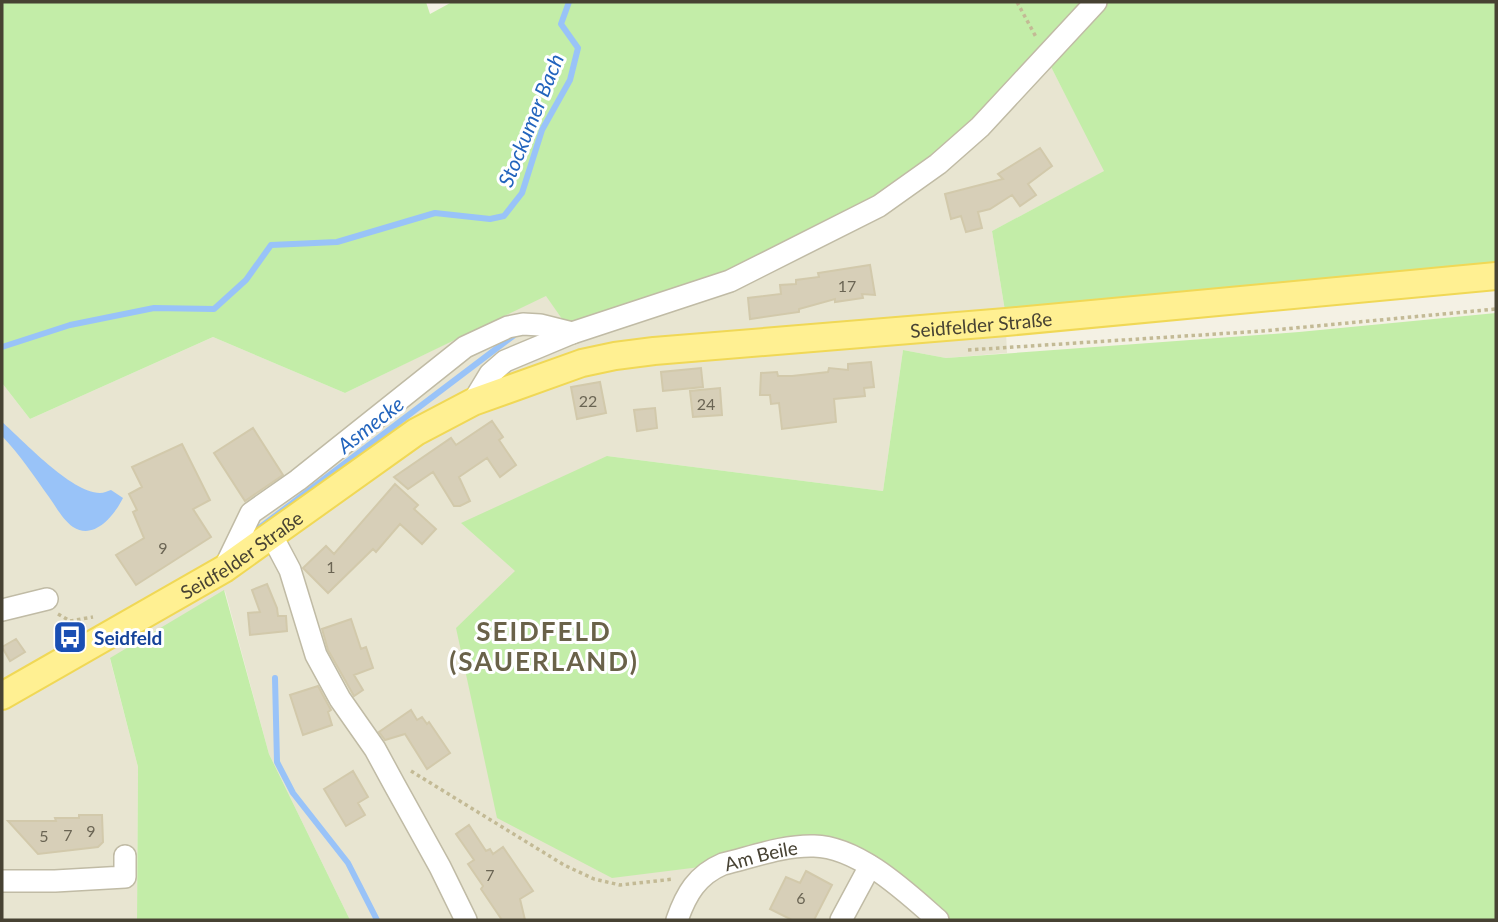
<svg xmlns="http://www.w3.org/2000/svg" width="1498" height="922" font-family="Lato,sans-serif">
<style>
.residential{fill:#e8e5d1}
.green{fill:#c3eda8}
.water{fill:#99c3f8}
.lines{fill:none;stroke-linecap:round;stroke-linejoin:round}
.stream{stroke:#99c3f8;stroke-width:6}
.building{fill:#d7cfb8;stroke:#d2c9ab;stroke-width:2}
.minor-casing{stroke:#c0bba5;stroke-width:24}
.major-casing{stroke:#f0d856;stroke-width:30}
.path{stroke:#c3ba95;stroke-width:3.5;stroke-dasharray:3.5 3.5;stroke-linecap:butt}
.minor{stroke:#fff;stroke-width:21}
.major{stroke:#fff092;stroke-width:26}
.labels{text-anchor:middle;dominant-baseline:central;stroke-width:6;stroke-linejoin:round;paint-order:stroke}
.number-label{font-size:16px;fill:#6b6554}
.street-label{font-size:19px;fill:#474233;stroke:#fff}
.transit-label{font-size:19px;font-weight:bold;fill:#164399;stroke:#fff;text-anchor:start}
.water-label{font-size:21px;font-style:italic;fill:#2264bd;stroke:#fff}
.district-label{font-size:26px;font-weight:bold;letter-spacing:2px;fill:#6a6249;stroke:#fff}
</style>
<rect width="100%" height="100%" fill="#f4f1e4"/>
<path class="residential" d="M1048 61 1105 171 992 231 1005 311 1007 353 946 358 903 350 883 491 607 456 836 844 944 920H350L269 754 225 591 110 659 138 767 137 920H2V383L30 419 213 337 345 393 546 295 569 329Z"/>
<path class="green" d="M2 2H426L430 14 452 2H1496V264L1005 311 992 231 1104 171 1048 61 974 121 899 188 746 268 569 329 546 296 345 393 213 337 30 419 2 383Z
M1496 313V920H944L836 844 700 867 612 878 497 818 456 628 515 571 461 523 607 456 883 491 903 350 946 358 1299 332Z
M224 590 269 754 350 920H137L138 767 110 658Z"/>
<path class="water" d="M2 422C24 441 70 492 100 493 104 493 107 491 111 490L123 498C115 514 95 541 73 527 63 520 56 507 49 497 34 476 20 455 2 436Z"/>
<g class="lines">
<path class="stream" d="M2 347 70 325 154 308 214 309 246 280 271 245 337 242 435 213 490 219 504 216 522 193 542 130 570 80 578 48 561 24 569 2
M258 529 513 336
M275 678 277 762 293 793 348 863 377 920"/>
</g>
<path class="building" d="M1040 148 1052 166 1028 184 1036 195 1020 206 1012 195 990 209 978 212 982 228 966 232 961 216 951 219 945 194 1003 179 998 174Z
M870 265 875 295 862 294 863 298 835 302V299L799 309V312L750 319 748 298 781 294 780 285 796 284V280L819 277 818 273Z
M871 362 874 387 864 388 865 396 834 399 836 422 782 429 779 403 771 404 770 395H760L761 373 777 372 778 376H792L828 372 829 368 848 370V364Z
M701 368 703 387 663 391 661 372Z
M600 382 606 413 577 419 571 387Z
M720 388 722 415 693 417 690 391Z
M655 408 657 428 637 431 634 410Z
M492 421 503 437 499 440 516 465 500 477 487 458 459 477 470 501 460 506H454L433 472 408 489 394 477 451 438 456 445Z
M253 428 283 475 245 501 214 453Z
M182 444 210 500 193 509 211 537 136 585 116 555 144 538 133 512 137 510 129 494 142 487 132 467Z
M395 484 418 505 414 509 436 529 422 544 400 524 376 552 373 549 328 593 303 568 326 546 334 554Z
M267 584 277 608 278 616H286L287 631 250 635 248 613 260 612 252 590Z
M351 619 361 649 366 647 373 668 354 675 363 690 354 696 328 650 322 629Z
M16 639 25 652 10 661 2 647Z
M318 686 331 710 328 712 332 725 303 735 290 695Z
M411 710 417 720 422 717 427 724 429 722 450 753 427 769 405 734 385 740 379 732Z
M353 771 368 797 358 803 365 815 346 826 324 789Z
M79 815H102L103 842 98 847 38 854 8 821H56L55 818H79Z
M469 825 486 851 490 849 493 854 503 847 533 891 520 899 525 920H502L481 889 483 886 468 864 474 860 456 834Z
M806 871 832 885 814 920H792L770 909 786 877 800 883Z"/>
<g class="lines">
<g class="minor-casing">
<g id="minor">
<path d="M473 402 490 374 505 361 572 333 730 281 879 206 938 164 980 127 1096 2"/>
<path d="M272 536 290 570 316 655 340 699 375 749 394 784 440 867 466 920"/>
<path d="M224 569 251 513 298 480 465 347 508 327 523 324 540 325 572 333"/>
<path d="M2 610 47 599"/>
<path d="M2 881H55L125 877V856"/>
<path id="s1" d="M677 920C686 894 697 875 723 864 752 857 784 845 814 846 859 847 906 892 938 920"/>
<path d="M841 920 870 866"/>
</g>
</g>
<g class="major-casing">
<g id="major">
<path id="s2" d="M2 696 224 569 416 432 473 402 582 363 615 356 654 351 1006 322 1496 276"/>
</g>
</g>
<path class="path" d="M1017 2 1036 37
M968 350 1263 331 1496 309
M58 614 70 621 93 617
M411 771 564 865 594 879 620 885 674 879"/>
<use href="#minor" class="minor"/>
<use href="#major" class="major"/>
</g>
<defs>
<g id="bus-square" transform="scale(1.75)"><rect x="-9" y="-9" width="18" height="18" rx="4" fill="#1a4fb4" stroke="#fff"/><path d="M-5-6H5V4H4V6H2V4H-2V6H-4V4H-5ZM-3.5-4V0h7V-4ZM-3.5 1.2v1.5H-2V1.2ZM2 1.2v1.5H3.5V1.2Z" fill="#fff"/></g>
</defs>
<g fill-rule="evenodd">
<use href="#bus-square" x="70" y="637"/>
</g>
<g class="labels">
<g class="number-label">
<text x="847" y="285">17</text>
<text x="588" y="400">22</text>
<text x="706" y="403">24</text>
<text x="163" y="547">9</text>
<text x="331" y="566">1</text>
<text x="91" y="830">9</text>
<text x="68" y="834">7</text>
<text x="44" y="835">5</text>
<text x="490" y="874">7</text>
<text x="801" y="897">6</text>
</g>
<g class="street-label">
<text stroke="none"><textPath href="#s2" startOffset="1073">Seidfelder Straße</textPath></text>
<text stroke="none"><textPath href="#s2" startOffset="278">Seidfelder Straße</textPath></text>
<text stroke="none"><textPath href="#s1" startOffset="114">Am Beile</textPath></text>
</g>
<g class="transit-label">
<text x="94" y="637">Seidfeld</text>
</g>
<g class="water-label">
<text transform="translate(530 120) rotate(-68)">Stockumer Bach</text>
<text transform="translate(370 424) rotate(-38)">Asmecke</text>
</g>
<g class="district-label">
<text x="544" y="631">SEIDFELD<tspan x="544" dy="30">(SAUERLAND)</tspan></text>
</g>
</g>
<rect width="1498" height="922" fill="none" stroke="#474233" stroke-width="7"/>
</svg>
